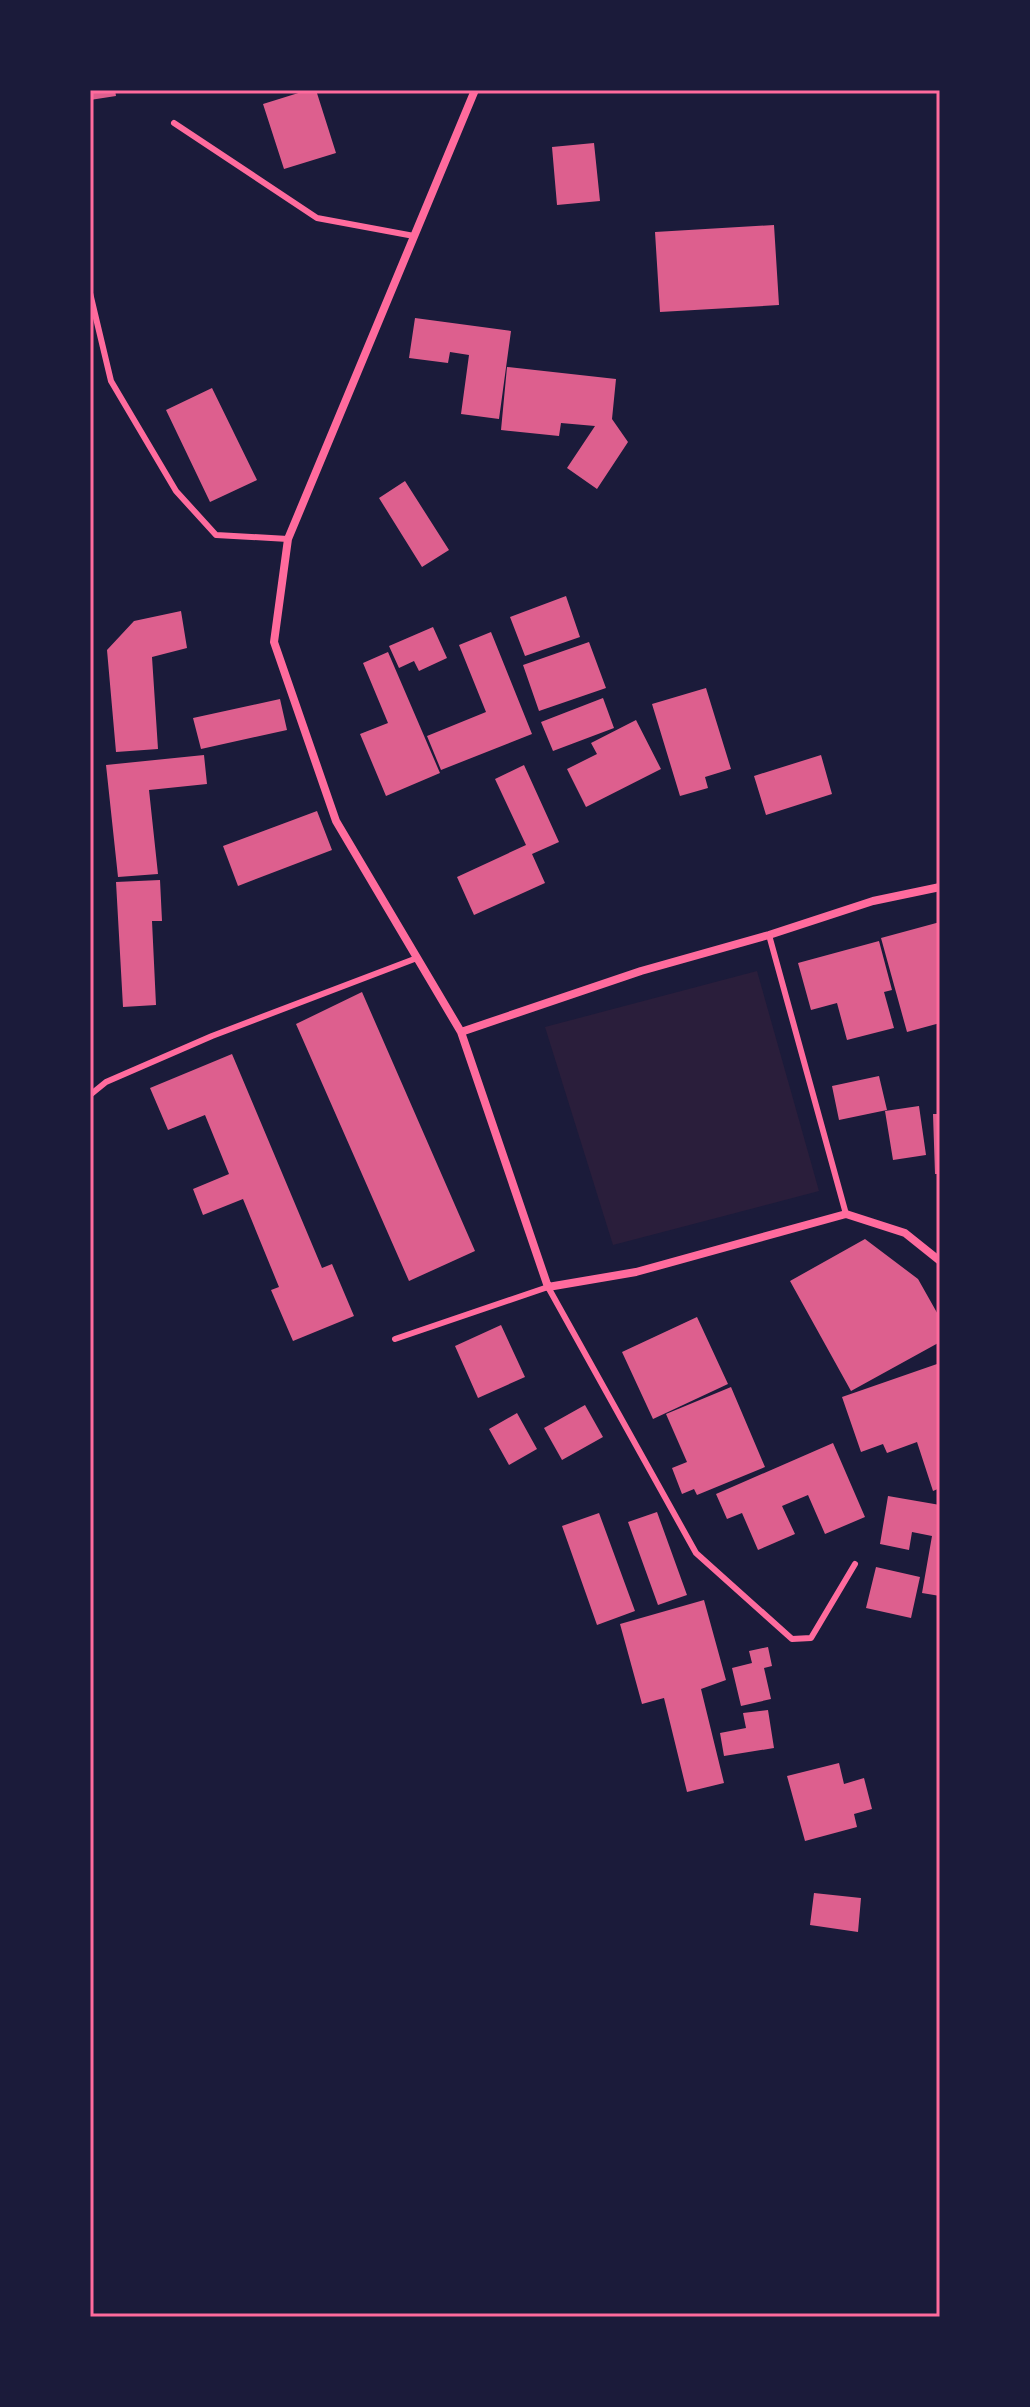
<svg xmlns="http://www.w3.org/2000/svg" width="1030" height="2407" font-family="Bitter,serif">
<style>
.green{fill:#2a1e3b}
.building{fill:#dd5f8e}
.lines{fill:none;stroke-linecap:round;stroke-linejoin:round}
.service{stroke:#ff6b9d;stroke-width:6}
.minor{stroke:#ff6b9d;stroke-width:8}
.neatline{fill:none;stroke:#ff6b9d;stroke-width:3}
</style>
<rect width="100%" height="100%" fill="#1b1b3a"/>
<path class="green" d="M757 971 819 1191 613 1245 545 1027Z"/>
<path class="building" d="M90 90H115L116 96 90 100Z
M308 90H316L336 153 284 169 263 104Z
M594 143 600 201 557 205 552 147Z
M774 225 779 305 660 312 655 232Z
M415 318 511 331 499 419 461 414 469 355 450 352 448 363 409 358Z
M507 367 616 379 612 419 628 442 597 489 567 468 595 426 561 423 559 436 501 430Z
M212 388 257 480 210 502 166 410Z
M405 481 449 550 422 567 379 498Z
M566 596 580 637 525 656 510 617Z
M181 611 187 648 152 657 158 749 116 752 107 650 134 621Z
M433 627 447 658 419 671 414 661 399 668 389 646Z
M491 632 532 734 441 770 427 736 486 712 459 645Z
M589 642 606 688 539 711 523 665Z
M388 652 440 773 386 796 360 734 388 723 363 663Z
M706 688 731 769 705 777 708 788 680 796 652 704Z
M603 698 614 728 553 751 541 722Z
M280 699 287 730 201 749 193 718Z
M636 720 661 769 586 807 567 769 597 754 591 743Z
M204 755 207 784 149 790 158 874 118 877 106 765Z
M821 755 832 794 766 815 754 776Z
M524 765 559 842 532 854 545 883 474 915 457 877 526 845 495 779Z
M317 811 332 850 238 886 223 846Z
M160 880 162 921H152L156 1005 123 1007 116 882Z
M940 922V1023L907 1032 881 938Z
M879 941 892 990 884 992 894 1028 847 1040 837 1003 811 1010 798 963Z
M362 992 475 1251 409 1281 296 1024Z
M232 1054 322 1268 332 1264 354 1316 293 1341 271 1290 279 1287 243 1199 203 1215 193 1189 229 1174 205 1115 168 1130 150 1088Z
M879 1076 887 1110 839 1120 832 1086Z
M919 1106 926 1155 893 1160 885 1111Z
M933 1114H940V1174H935Z
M865 1239 918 1279 940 1318V1342L851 1391 790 1281Z
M697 1317 728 1384 653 1419 622 1352Z
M501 1325 525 1377 478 1398 455 1346Z
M937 1364 940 1373V1488L933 1491 917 1442 887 1453 883 1444 861 1452 842 1397Z
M731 1387 765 1467 697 1495 694 1489 682 1494 672 1468 687 1462 666 1414Z
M585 1405 603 1437 562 1460 544 1428Z
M517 1413 537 1449 509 1465 489 1429Z
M833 1443 865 1517 825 1534 808 1495 782 1506 795 1534 758 1550 742 1513 727 1519 716 1494Z
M888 1496 940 1505V1596L922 1593 932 1536 912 1532 909 1550 880 1544Z
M657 1512 687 1595 658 1605 628 1522Z
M599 1513 635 1611 597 1625 562 1526Z
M876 1567 920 1577 911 1618 866 1608Z
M704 1600 726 1680 701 1689 724 1783 687 1792 664 1698 642 1704 620 1624Z
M768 1647 772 1666 764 1668 771 1699 741 1706 732 1668 752 1663 749 1651Z
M768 1710 774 1748 724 1756 720 1733 746 1728 743 1713Z
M839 1763 844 1784 864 1778 872 1809 854 1814 857 1827 805 1841 787 1776Z
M814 1893 861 1898 858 1932 810 1925Z"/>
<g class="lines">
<path class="service" d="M174 123 317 218 414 236
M90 293 111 381 176 491 216 535 288 539
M769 935 846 1214
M90 1095 106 1082 212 1036 417 958
M395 1339 548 1287 696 1553 792 1639 811 1638 855 1564"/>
<path class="minor" d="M475 90 288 539 274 642 336 821 461 1032 548 1287 636 1272 846 1214 905 1233 940 1261
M461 1032 641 971 769 935 873 901 940 887"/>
</g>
<rect width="1030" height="2407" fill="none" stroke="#1b1b3a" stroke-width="184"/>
<rect x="92" y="92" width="846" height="2223" class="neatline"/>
</svg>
